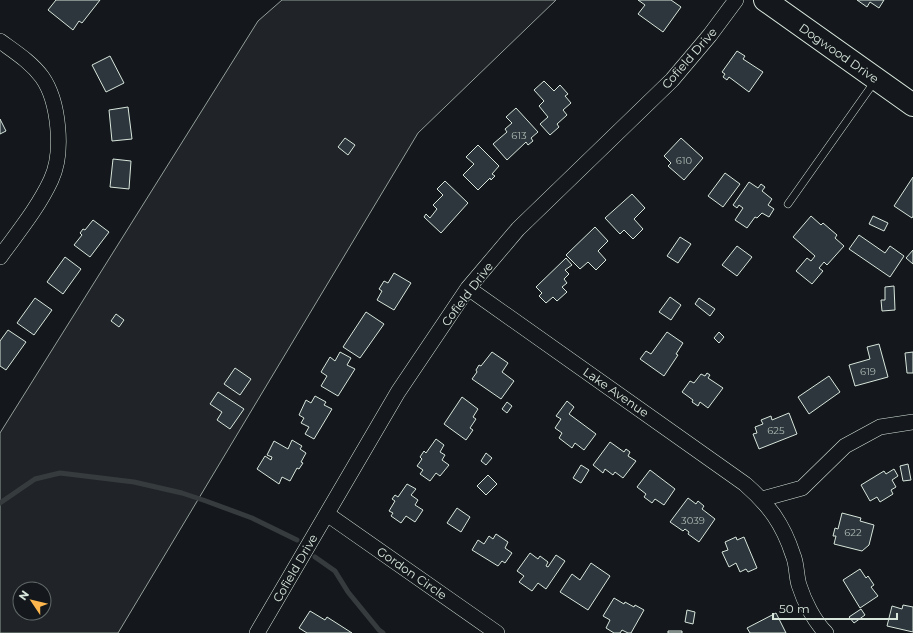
<svg xmlns="http://www.w3.org/2000/svg" width="913" height="633" font-family="Montserrat,sans-serif">
<style>
.green{fill:#202428;stroke:#939e99;fill-rule:evenodd}
.lines{fill:none;stroke-linecap:round;stroke-linejoin:round}
.stream{stroke:#363b3e;stroke-width:5}
.building{fill:#2c363c;stroke:#d8e6dc}
.lane-casing{stroke:#d8e6dc;stroke-width:8}
.street-casing{stroke:#d8e6dc;stroke-width:16}
.primary-casing{stroke:#d8e6dc;stroke-width:24}
.lane{stroke:#14181c;stroke-width:7}
.street{stroke:#14181c;stroke-width:15}
.primary{stroke:#14181c;stroke-width:22}
.labels{text-anchor:middle;dominant-baseline:central;stroke-width:3;stroke-linejoin:round;paint-order:stroke}
.number-label{font-size:10px;fill:#adbab4}
.street-label{font-size:12px;fill:#d8e6dc;stroke:#14181c}
</style>
<rect width="100%" height="100%" fill="#14181c"/>
<path class="green" d="M282 0H556L418 133 118 633H0V433L258 21ZM20 589H44V613H20Z"/>
<g class="lines">
<path class="stream" d="M0 503 35 479 60 473 134 482 182 493 206 501 252 518 297 540
M315 557 335 571 348 592 379 630 383 633"/>
</g>
<path class="building" d="M56 0H100L82 23 79 21 73 30 48 10Z
M638 0H671L681 7 663 32 638 14 645 5Z
M857 0H884L879 8 870 2 867 7Z
M737 51 745 56 743 59 763 72 749 92 729 77 727 80 723 77 725 74 722 72Z
M110 56 124 83 106 92 92 65Z
M544 81 554 91 560 85 568 94 565 96 571 103 563 110 567 115 557 124 559 127 550 135 540 124 548 117 539 106 544 101 534 90Z
M128 107 132 139 112 141 109 110Z
M516 108 538 132 531 138 533 141 528 145 526 142 507 160 493 144 507 132 505 129 512 123 506 117Z
M0 119 6 131 0 134Z
M345 138 355 145 348 155 338 147Z
M681 138 703 158 684 180 668 166 671 163 664 156Z
M478 145 499 166 492 174 495 176 491 180 490 178 478 190 463 175 474 164 466 157Z
M113 159 131 161 129 189 110 187Z
M725 173 740 184 723 207 708 196Z
M913 177V216L912 218 894 206Z
M445 181 468 203 441 233 424 217 426 214 430 218 437 209 433 205 443 195 437 189Z
M749 182 758 188 761 184 765 187 762 191 772 199 768 205 774 209 769 217 762 213 757 218 755 217 747 228 735 220 743 208 739 205 737 208 733 205Z
M632 194 645 208 634 219 643 229 633 239 624 230 620 234 605 218Z
M811 216 821 225 823 223 837 235 835 238 844 246 827 265 824 262 819 268 823 271 812 284 796 271 807 258 811 261 815 256 793 237Z
M873 216 888 223 884 231 869 224Z
M93 220 109 232 90 257 74 245 82 235 80 233 83 229 85 230Z
M595 227 608 241 598 251 606 260 596 270 588 262 580 269 566 255Z
M859 235 885 253 890 246 904 256 890 277 849 249Z
M680 237 691 244 678 263 667 256Z
M737 246 752 257 737 276 722 265Z
M913 250V264L906 258Z
M65 257 81 269 63 294 47 282Z
M566 258 572 265 565 270 569 274 564 279 567 283 562 287 567 292 557 301 553 297 546 303 539 296 542 293 536 287Z
M394 273 411 283 394 310 377 300 382 291 379 289 384 281 388 283Z
M894 286 895 310 882 311 881 300H885V287Z
M670 297 681 305 671 320 659 312Z
M35 298 52 310 34 335 17 323Z
M699 298 715 309 710 316 695 304Z
M366 312 384 324 360 358 343 347Z
M116 314 124 320 119 327 111 321Z
M8 330 26 342 6 370 0 366V341Z
M667 332 683 343 676 354 678 355 664 376 640 359 646 351 651 354Z
M719 332 724 337 719 343 714 338Z
M879 344 888 377 855 386 849 365 870 359 867 347Z
M340 352 351 358 347 365 355 369 338 396 321 386 327 376 321 372 330 357 335 361Z
M492 352 508 363 502 372 514 381 501 399 472 379 477 372 476 370 479 365 481 366Z
M913 352V373H907L905 353Z
M235 368 251 379 240 395 224 384Z
M707 373 710 375 708 378 723 388 708 408 700 402 698 406 692 402 693 400 682 392 690 381 694 383 701 374 705 376Z
M829 376 840 392 809 414 798 397Z
M218 392 244 409 230 429 217 420 222 412 210 404Z
M315 396 326 402 324 405 332 409 314 439 305 434 309 427 301 423 304 418 299 415 306 400 311 403Z
M462 397 478 409 473 417 476 419 470 428 473 430 466 440 444 424Z
M567 401 574 407 569 414 596 434 584 450 575 443 572 448 559 438 562 433 555 428 561 419 556 416Z
M507 402 512 406 507 413 502 409Z
M789 413 797 434 759 449 753 434 757 433 755 427 763 424 761 420 771 416 772 420Z
M436 439 444 445 440 452 445 455 442 460 449 465 440 476 436 473 430 481 420 474 423 470 417 466 422 459 420 457 424 451 426 453Z
M292 440 302 446 300 449 306 453 301 462 303 463 299 469 297 468 290 481 282 477 279 484 257 469 265 456 271 460 272 457 267 455 274 441 288 449Z
M610 442 624 452 626 449 630 452 628 456 636 461 623 478 615 472 613 475 605 469 603 473 593 465Z
M486 453 492 458 486 465 481 461Z
M908 464 911 480 903 481 900 466Z
M581 465 589 470 581 483 573 478Z
M894 469 898 476 892 480 896 487 891 490 893 494 880 502 877 497 870 501 861 485 884 471 886 474Z
M650 470 675 489 664 505 655 499 652 503 644 497 646 494 637 487Z
M488 475 497 484 486 495 477 486Z
M407 484 416 489 411 495 418 500 415 505 423 510 415 522 406 516 401 523 391 516 393 513 389 511 395 501 392 499 395 495 398 497Z
M688 498 696 504 698 501 704 506 702 509 715 519 699 542 688 534 689 532 685 529 683 531 670 522Z
M457 508 470 517 461 532 447 523Z
M842 513 861 518 860 521 874 525 869 545 862 551 834 544 836 536H833L835 528 838 529Z
M496 534 508 542 505 548 512 553 505 563 502 561 498 566 472 550 478 540 484 544 489 536 493 539Z
M736 537 737 540 744 537 757 568 748 572 746 569 740 572 736 563 729 567 722 552 728 550 725 542Z
M530 553 538 559 540 556 548 562 546 566 548 567 556 555 565 561 546 589 538 583 532 591 519 582 524 576 517 571Z
M591 563 610 576 588 610 560 592 572 574 580 580Z
M860 569 866 578 868 576 874 585 871 587 878 596 860 608 843 580Z
M614 598 624 604 625 602 634 607 635 605 644 610 631 633H628L622 630 620 633H614L606 628 610 620 603 616Z
M903 605 913 607V632L887 626 892 606 902 609Z
M861 609 865 615 854 623 849 617Z
M687 610 695 612 693 624 685 622Z
M310 611 325 620 327 617 352 633H307L299 628Z
M776 613 786 633H750L747 628Z
M668 631H682V633H668Z"/>
<g class="lines">
<g class="lane-casing">
<path id="lane" d="M788 204 875 81"/>
</g>
<g class="street-casing">
<path id="street" d="M0 41C15 52 31 62 42 77 59 101 64 153 51 180 38 208 18 232 0 257
M468 288 745 484C769 505 783 524 793 555 797 564 796 575 799 585 804 601 814 621 826 633
M762 499 802 488 845 446 880 427 913 422
M327 514 497 633
M257 633 398 392 468 288 518 229 672 80 710 35 736 0"/>
</g>
<g class="primary-casing">
<path id="primary" d="M765 0 913 105"/>
</g>
<use href="#lane" class="lane"/>
<use href="#street" class="street"/>
<use href="#primary" class="primary"/>
</g>
<g class="labels">
<g class="number-label">
<text x="519" y="135">613</text>
<text x="684" y="160">610</text>
<text x="868" y="371">619</text>
<text x="776" y="430">625</text>
<text x="693" y="520">3039</text>
<text x="853" y="532">622</text>
</g>
<g class="street-label">
<text transform="translate(839 53) rotate(35)">Dogwood Drive</text>
<text transform="translate(689 58) rotate(-49)">Cofield Drive</text>
<text transform="translate(467 294) rotate(-53)">Cofield Drive</text>
<text transform="translate(616 392) rotate(35)">Lake Avenue</text>
<text transform="translate(295 568) rotate(-60)">Cofield Drive</text>
<text transform="translate(412 573) rotate(35)">Gordon Circle</text>
</g>
</g>
<g transform="translate(32 601) rotate(305)"><circle r="19" fill="#14181c" stroke="#626a69"/>
<path d="M0-3L7 15L0 10L-7 15Z" fill="#ffb74d"/>
<text y="-6" font-size="11" font-weight="bold" text-anchor="middle" fill="#d8e6dc">N</text>
</g>
<path d="M773 613v6h124v-6" fill="none" stroke="#d8e6dc" stroke-width="2"/>
<text x="779" y="613" font-size="12" fill="#d8e6dc" stroke="#14181c" stroke-width="3" paint-order="stroke">50 m</text>
</svg>
